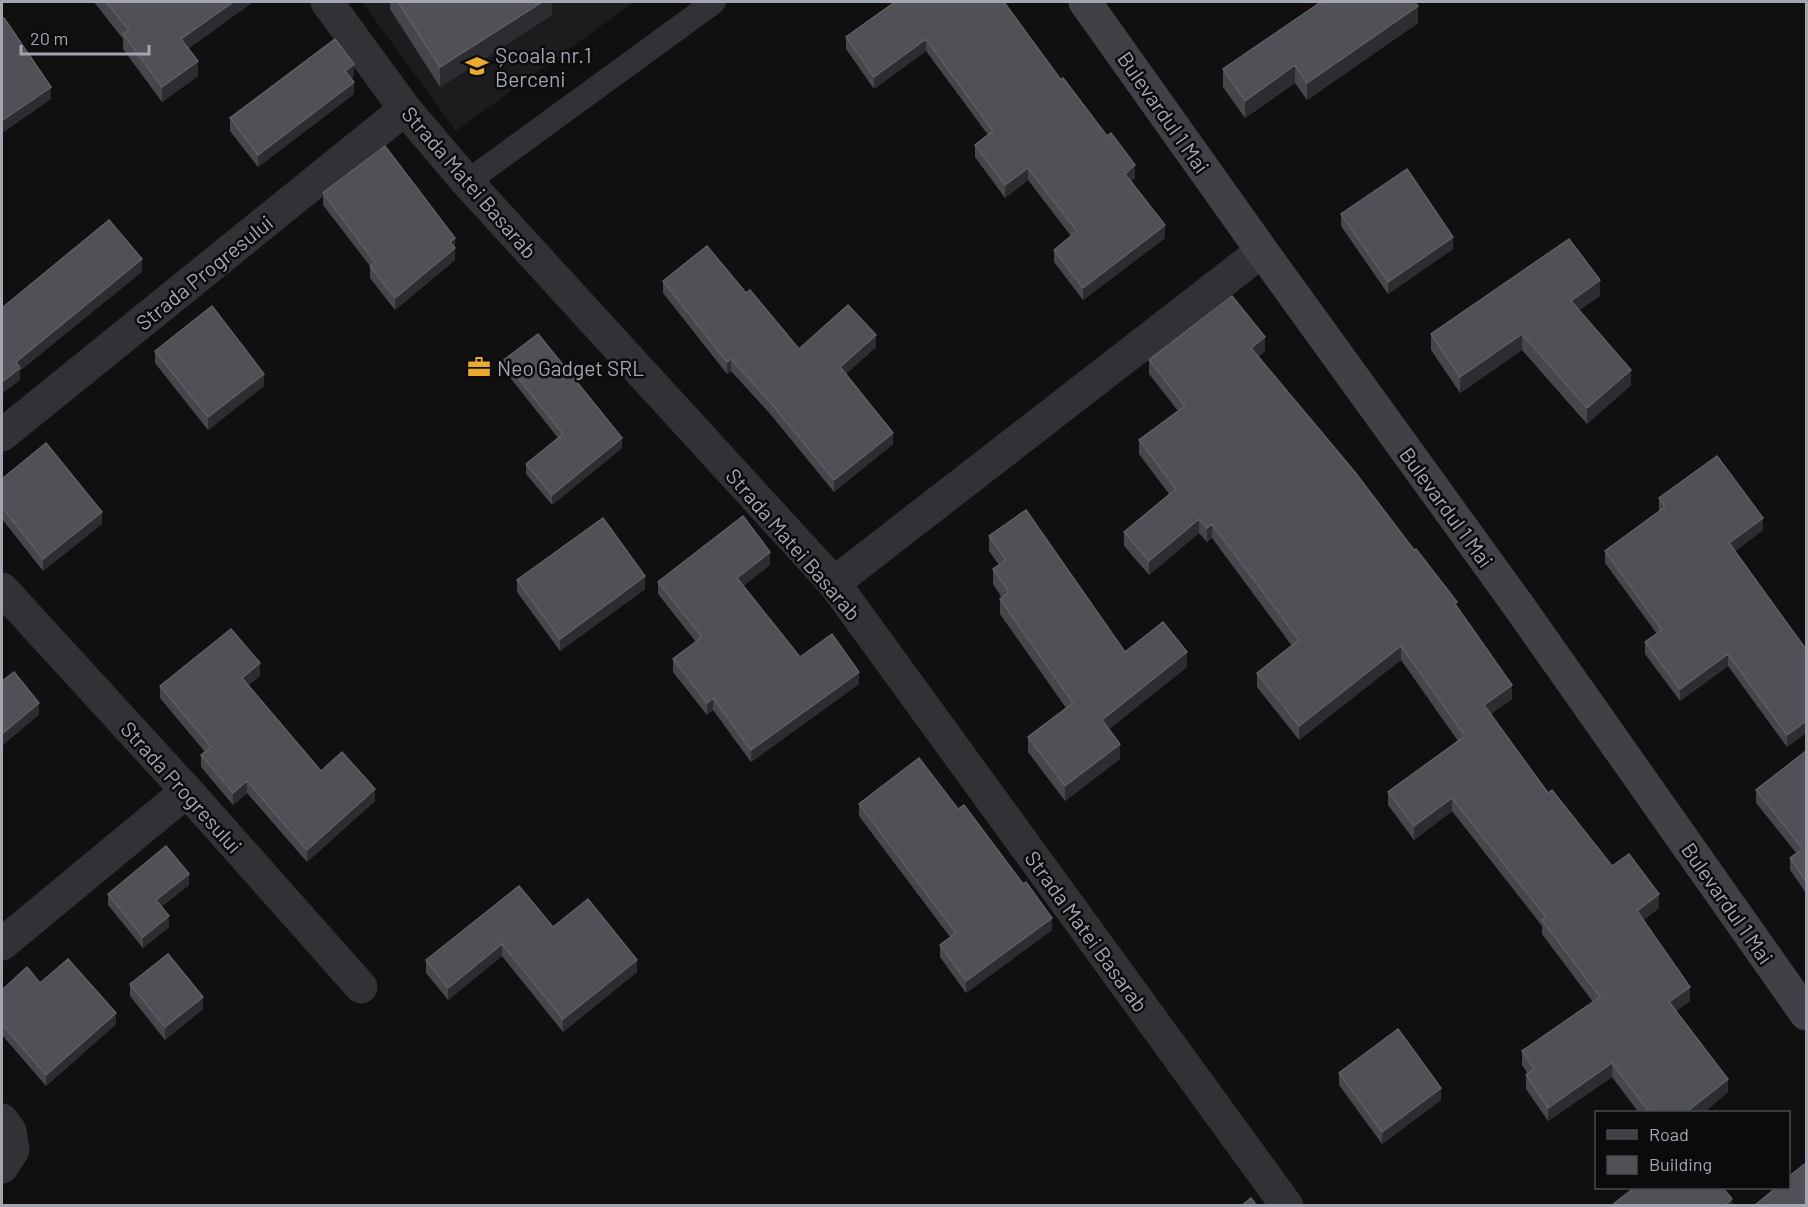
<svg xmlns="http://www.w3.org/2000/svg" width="1808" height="1207" font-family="Barlow,sans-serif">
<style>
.built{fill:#1c1c1e}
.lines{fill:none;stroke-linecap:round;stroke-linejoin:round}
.lane{stroke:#313236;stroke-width:24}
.street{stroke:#313236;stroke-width:33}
.secondary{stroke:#3f4146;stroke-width:33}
.wall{fill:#46474c}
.shaded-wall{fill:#2c2d30}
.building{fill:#505157;stroke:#5c5f65;stroke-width:1.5}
.labels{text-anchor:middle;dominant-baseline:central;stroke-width:5;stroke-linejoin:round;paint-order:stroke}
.poi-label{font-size:21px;fill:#a1a6b1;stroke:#0b0b0c;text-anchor:start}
.street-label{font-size:21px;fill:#a1a6b1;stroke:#0b0b0c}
</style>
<rect width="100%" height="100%" fill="#101011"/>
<path class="built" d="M362 2H634L456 131Z"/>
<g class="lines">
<path class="lane" d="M467 182 714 2"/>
<path class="street" d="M327 2 405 109 467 182 834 583 1287 1206
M2 435 405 109
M834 583 1262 251
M2 589 187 791 361 987
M2 944 187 791
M2 1120 10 1131 13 1150 2 1167"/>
<path class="secondary" d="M1085 2 1262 251 1518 605 1806 1014"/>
</g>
<path class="wall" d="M94 2H253L189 48 198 76 162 102 123 49V39Z
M390 2H552V15L440 87 390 9Z
M895 2 1061 80 1135 178 1131 181 1165 238 1083 300 1054 262V250L1071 236 1028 180 1005 198 975 157V145L988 135 926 51 874 89 846 49V37Z
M2 19 51 99 3 132 2 130Z
M1418 23 1307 100 1295 83 1245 118 1223 87V69Z
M354 76 351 79 354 94 258 167 230 131V118Z
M323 193 455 238V260L395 310 370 278V266L323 205Z
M1341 214 1453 249 1388 294 1341 226Z
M663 281 746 293 799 349 876 347 846 374 893 444 834 492 771 415 731 371 727 374 663 293Z
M1600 296 1579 310 1631 385 1587 424 1522 350 1460 393 1431 350V334Z
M155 351 264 386 208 430 155 363Z
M1265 351 1258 357 1457 607 1512 699 1490 714 1548 793 1612 866 1659 908 1643 920 1690 1001 1676 1011 1728 1092 1703 1113H1639L1612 1077 1548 1121 1526 1089V1075L1528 1074 1522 1065V1051L1593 1002 1542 934V926L1452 811 1414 840 1388 805V792L1458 741 1401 660 1299 740 1257 687V673L1292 646 1212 538 1207 542 1199 533 1149 575 1124 546V532L1169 494 1139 454V440L1178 411 1149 374V360Z
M504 360 622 448 552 505 526 474V464L558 438 504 370Z
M2 479 102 524 43 571 2 519Z
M1659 498 1763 530 1735 551 1805 648 1806 647V733L1787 747 1728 666 1680 701 1645 654V642L1657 634 1605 563V551L1659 511Z
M989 536 1125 652 1187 667 1109 729 1120 759 1065 801 1028 752V737L1066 708 1000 614V599L1002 598 993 584V569L999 565 989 551Z
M770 565 743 586 800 657 859 684 751 762 713 710 707 715 673 672V659L696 642 658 594V582Z
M517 580 645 589 560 651 517 592Z
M260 676 248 685 321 771 375 801 307 862 247 793 233 805 201 767V755L205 752 160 698V686Z
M1806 751V893L1790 870V858L1797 854 1756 803V790Z
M859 804 958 809 1052 930 966 993 940 957V945L950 937 859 816Z
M189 885 161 907 169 927 143 948 108 905V894Z
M553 927 637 972 563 1032 502 956 448 1000 426 973V960Z
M40 983 116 1024 46 1086 2 1035V990Z
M130 984 203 1009 165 1040 130 996Z
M1339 1073 1441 1100 1382 1144 1339 1085Z"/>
<path class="shaded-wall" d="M233 2H253L181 54V39Z
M542 2H552V15L440 87V67Z
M1418 6V23L1307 100V83Z
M926 39V51L874 89V77Z
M198 61V76L162 102V87Z
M354 64V76L345 84V71Z
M1295 65V83L1245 118V101Z
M354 82V94L258 167V155Z
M51 87V99L3 132V120Z
M1135 165V178L1125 186V174Z
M1028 168V180L1005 198V185Z
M1165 225V238L1083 300V288Z
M1453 237V249L1388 294V282Z
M455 238V260L395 310V298Z
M142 259V272L20 371V380L2 394V382L16 362Z
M1600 280V296L1571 316V301Z
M1522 334V350L1460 393V377Z
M876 335V347L840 379V367Z
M1265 337V351L1251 362V348Z
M731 359V371L727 374V362Z
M1631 370V385L1587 424V408Z
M264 374V386L208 430V417Z
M893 433V444L834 492V480Z
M622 438V448L552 505V495Z
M102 512V524L43 571V559Z
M1763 518V530L1729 555V543Z
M1199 519V533L1149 575V561Z
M1212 524V538L1207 542V528Z
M770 552V565L737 591V578Z
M645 576V589L560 651V639Z
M1401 646V660L1299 740V726Z
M1187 652V667L1102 735V720Z
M1728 654V666L1680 701V689Z
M260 663V676L242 691V678Z
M859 672V684L751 762V750Z
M1512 685V699L1484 719V705Z
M713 698V710L707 715V703Z
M39 703V715L2 746V734Z
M1806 721V733L1787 747V735Z
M1120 744V759L1065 801V786Z
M247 781V793L233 805V793Z
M375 789V801L307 862V850Z
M1452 798V811L1414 840V826Z
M189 874V885L156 911V900Z
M1659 894V908L1637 925V911Z
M169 916V927L143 948V937Z
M1052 918V930L966 993V981Z
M502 944V956L448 1000V988Z
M637 960V972L563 1032V1019Z
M1690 987V1001L1669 1016V1002Z
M203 997V1009L165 1040V1027Z
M116 1013V1024L46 1086V1075Z
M1612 1063V1077L1548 1121V1108Z
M1728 1079V1092L1703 1113H1685Z
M1441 1088V1100L1382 1144V1132Z
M1732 1199V1206H1724Z"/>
<path class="building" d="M106 2H233L181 39 198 61 162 87 123 34 129 30Z
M398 2H542L440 67Z
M895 2H1004L1061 80 1063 78 1107 136 1111 133 1135 165 1125 174 1165 225 1083 288 1054 250 1077 231 1028 168 1005 185 975 145 993 131 926 39 874 77 846 37Z
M1321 2H1415L1418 6 1307 83 1295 65 1245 101 1223 69Z
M4 18 51 87 3 120 2 118V19Z
M335 39 354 64 345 71 354 82 258 155 230 118Z
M385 146 455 238 450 242 455 248 395 298 370 266 375 262 323 193Z
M1407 169 1453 237 1388 282 1341 214Z
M109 220 142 259 16 362 20 368 2 382V308Z
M1569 239 1600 280 1571 301 1631 370 1587 408 1522 334 1460 377 1431 334Z
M707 246 746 293 750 290 799 349 848 305 876 335 840 367 893 433 834 480 771 403 731 359 727 362 663 281Z
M1232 296 1265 337 1251 348 1354 471 1414 550 1416 549 1457 602 1455 604 1512 685 1484 705 1548 793 1552 790 1612 866 1629 854 1659 894 1637 911 1690 987 1669 1002 1728 1079 1685 1113H1650L1612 1063 1548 1108 1526 1075 1534 1069 1522 1051 1600 997 1542 920 1546 917 1452 798 1414 826 1388 792 1465 736 1401 646 1299 726 1257 673 1299 640 1212 524 1207 528 1199 519 1149 561 1124 532 1176 489 1139 440 1185 406 1149 360Z
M212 306 264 374 208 417 155 351Z
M538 334 622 438 552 495 526 464 563 434 504 360Z
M46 443 102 512 43 559 2 507V479Z
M1717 456 1763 518 1729 543 1805 648 1806 647V721L1787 735 1728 654 1680 689 1645 642 1662 630 1605 551 1665 507 1659 498Z
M1026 510 1125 652 1163 622 1187 652 1102 720 1120 744 1065 786 1028 737 1073 703 1000 599 1009 592 993 569 1006 560 989 536Z
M743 516 770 552 737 578 800 657 832 634 859 672 751 750 713 698 707 703 673 659 702 637 658 582Z
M603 518 645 576 560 639 517 580Z
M231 629 260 663 242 678 321 771 342 752 375 789 307 850 247 781 233 793 201 755 211 747 160 686Z
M14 672 39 703 2 734V681Z
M1806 751V881L1790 858 1803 849 1756 790Z
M919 758 958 809 964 805 1023 884 1026 882 1052 918 966 981 940 945 956 933 859 804Z
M166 846 189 874 156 900 169 916 143 937 108 894Z
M519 886 553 927 588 899 637 960 563 1019 502 944 448 988 426 960Z
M168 954 203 997 165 1027 130 984Z
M68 959 116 1013 46 1075 2 1024V990L27 967 40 983Z
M1398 1029 1441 1088 1382 1132 1339 1073Z
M1806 1163V1206H1754L1776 1188H1788V1177Z
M1634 1188H1723L1732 1199 1724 1206H1611Z
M1251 1198 1257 1206H1241Z"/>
<defs>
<g id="school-bare" transform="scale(1.8)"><path d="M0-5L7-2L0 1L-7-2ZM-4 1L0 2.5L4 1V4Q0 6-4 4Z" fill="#eaaa2f" stroke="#0b0b0c" stroke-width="2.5" paint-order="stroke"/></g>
<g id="office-bare" transform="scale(1.8)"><path d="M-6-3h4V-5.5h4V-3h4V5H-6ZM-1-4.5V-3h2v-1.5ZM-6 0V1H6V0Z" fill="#eaaa2f" stroke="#0b0b0c" stroke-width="2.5" paint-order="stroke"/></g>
</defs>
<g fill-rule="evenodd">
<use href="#school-bare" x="477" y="66"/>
<use href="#office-bare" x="479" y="367"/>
</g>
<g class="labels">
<g class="poi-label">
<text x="495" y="54">Școala nr.1<tspan x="495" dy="24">Berceni</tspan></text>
<text x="497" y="367">Neo Gadget SRL</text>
</g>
<g class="street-label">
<text transform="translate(1164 112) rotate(55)">Bulevardul 1 Mai</text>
<text transform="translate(470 182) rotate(49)">Strada Matei Basarab</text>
<text transform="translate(204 272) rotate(-39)">Strada Progresului</text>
<text transform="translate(1447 507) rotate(54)">Bulevardul 1 Mai</text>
<text transform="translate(794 544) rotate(49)">Strada Matei Basarab</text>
<text transform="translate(182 787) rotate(48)">Strada Progresului</text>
<text transform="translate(1728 903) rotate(55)">Bulevardul 1 Mai</text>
<text transform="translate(1087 931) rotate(54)">Strada Matei Basarab</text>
</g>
</g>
<rect width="1808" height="1207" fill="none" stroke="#a1a6b1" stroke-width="6"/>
<rect x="1595" y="1111" width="195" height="78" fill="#0b0b0c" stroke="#47494e" stroke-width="1.5"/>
<rect x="1607" y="1130" width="30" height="9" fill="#3f4146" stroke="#47494e" stroke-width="1.5"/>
<text x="1649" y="1141" font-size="18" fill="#a1a6b1">Road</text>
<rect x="1607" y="1156" width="30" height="18" fill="#505157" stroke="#47494e" stroke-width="1.5"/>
<text x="1649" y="1171" font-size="18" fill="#a1a6b1">Building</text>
<path d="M21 45v9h128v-9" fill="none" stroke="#a1a6b1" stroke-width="3"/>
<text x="30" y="45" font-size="18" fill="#a1a6b1" stroke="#0b0b0c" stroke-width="4.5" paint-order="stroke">20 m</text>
</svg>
